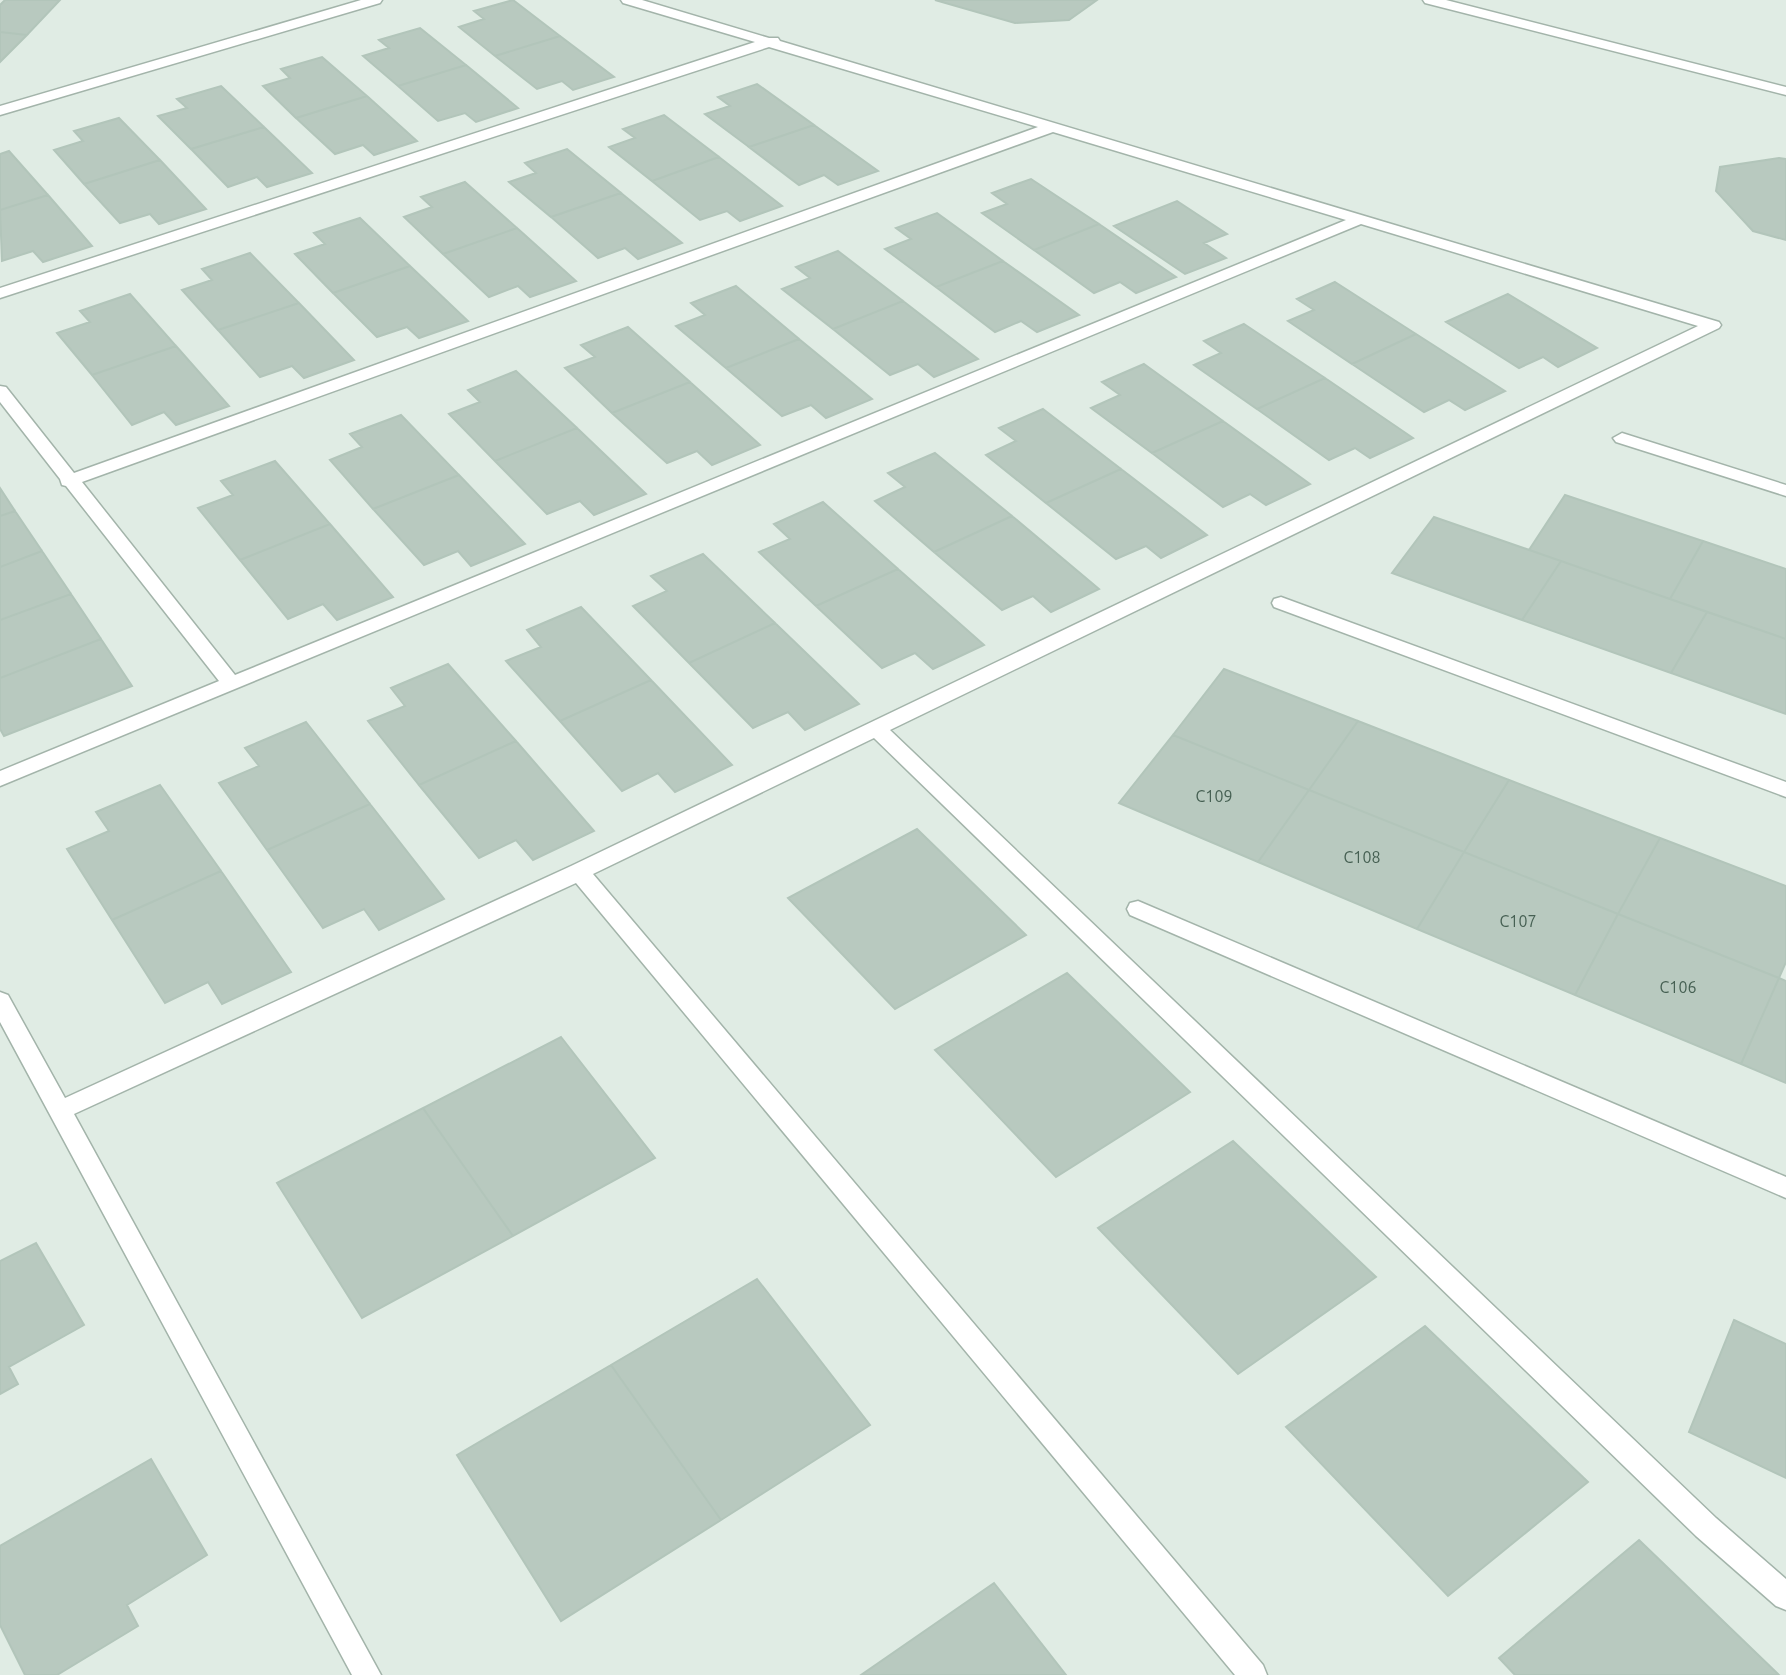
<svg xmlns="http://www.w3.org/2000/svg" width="1786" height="1675" font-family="Ubuntu,sans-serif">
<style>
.building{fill:#b8c9bf;stroke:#b2c5ba;stroke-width:2}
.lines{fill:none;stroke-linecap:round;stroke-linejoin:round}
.minor-casing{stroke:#a3b4aa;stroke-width:3}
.minor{fill:#fff;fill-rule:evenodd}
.labels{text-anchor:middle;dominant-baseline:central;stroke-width:5;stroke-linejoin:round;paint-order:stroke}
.number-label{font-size:16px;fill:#466053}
</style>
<rect width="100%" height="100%" fill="#e0ece4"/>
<path class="building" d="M5 0H60L27 35 0 32V5Z
M513 0 560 36 495 56 459 27 484 19 474 11Z
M935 0H1097L1069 20 1015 23Z
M420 28 466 65 398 86 363 56 389 48 379 40Z
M0 32 27 35 0 62Z
M560 36 614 77 573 90 562 81 537 89 495 56Z
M322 57 367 96 296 118 263 86 290 78 281 69Z
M466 65 518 108 476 122 465 113 438 121 398 86Z
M757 84 814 125 749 147 705 114 730 106 718 97Z
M221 86 264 127 191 149 158 116 187 108 177 99Z
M367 96 417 141 374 155 363 145 335 154 296 118Z
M664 115 719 157 652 181 609 147 635 138 623 129Z
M119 118 160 160 84 184 54 150 83 141 74 131Z
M814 125 878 171 838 185 824 175 799 185 749 147Z
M264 127 312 173 267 187 257 177 228 187 191 149Z
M567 149 621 193 551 217 509 182 536 173 525 163Z
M9 151 48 195 0 210V154Z
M719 157 782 206 740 221 727 211 700 220 652 181Z
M1779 158 1786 159V240L1753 231 1716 191 1720 167Z
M160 160 206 209 159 224 150 214 120 223 84 184Z
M1031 179 1099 224 1034 250 982 213 1007 204 992 193Z
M465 182 517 228 443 254 404 217 432 207 421 197Z
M621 193 682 243 638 259 625 248 598 258 551 217Z
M48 195 92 246 43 262 33 251 2 261 0 210Z
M1177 201 1227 234 1204 243 1226 258 1185 274 1114 226Z
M937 213 1003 261 936 287 885 249 911 239 896 228Z
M360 218 410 266 333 293 295 254 325 244 314 233Z
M1099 224 1176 277 1136 293 1120 282 1094 293 1034 250Z
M517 228 576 281 530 297 518 286 489 297 443 254Z
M838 251 903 301 833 329 782 289 810 278 796 267Z
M250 253 299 303 218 330 182 290 212 280 202 269Z
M1003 261 1079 315 1037 332 1021 321 995 332 936 287Z
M410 266 468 321 419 338 407 327 377 337 333 293Z
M1335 282 1416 334 1352 364 1288 321 1314 310 1297 299Z
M736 286 799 339 726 368 676 326 705 315 691 303Z
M130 294 176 346 92 375 57 333 90 322 80 311Z
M1508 294 1597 348 1558 367 1543 357 1519 368 1446 322Z
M903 301 978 359 934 377 918 364 890 375 833 329Z
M299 303 354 360 304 378 292 366 260 377 218 330Z
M1244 324 1325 378 1257 409 1194 365 1221 353 1204 341Z
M628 327 690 382 612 413 565 368 595 357 581 345Z
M1416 334 1505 391 1465 410 1449 400 1424 412 1352 364Z
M799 339 872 399 826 418 811 405 782 416 726 368Z
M176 346 229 406 176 425 164 412 132 425 92 375Z
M1144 364 1223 421 1152 453 1091 408 1120 395 1102 382Z
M516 371 577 428 495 461 449 414 480 402 468 390Z
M1325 378 1413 438 1370 458 1355 448 1329 460 1257 409Z
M690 382 760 445 712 465 697 451 667 463 612 413Z
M1043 409 1121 469 1046 503 986 455 1016 441 999 428Z
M401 415 459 475 373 509 330 460 362 447 350 434Z
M1223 421 1310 484 1266 505 1250 494 1223 507 1152 453Z
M577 428 646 494 594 515 580 501 547 514 495 461Z
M935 453 1012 516 934 552 875 501 905 487 888 473Z
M275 461 330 524 240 560 198 508 233 495 221 481Z
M1121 469 1207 535 1161 558 1146 546 1116 559 1046 503Z
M459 475 525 544 471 566 458 551 424 565 373 509Z
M0 488 15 511 0 516Z
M1565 495 1703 541 1670 599 1529 550Z
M823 502 898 569 816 606 759 552 790 539 774 524Z
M15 511 42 551 0 567V516Z
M1012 516 1099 589 1051 612 1033 596 1002 610 934 552Z
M1434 517 1561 561 1522 620 1392 573Z
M330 524 393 597 337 620 323 604 288 619 240 560Z
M1703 541 1786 569V639L1670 599Z
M42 551 71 594 0 620V567Z
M703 554 775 623 689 663 633 606 667 591 651 576Z
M1561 561 1707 612 1671 673 1522 620Z
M898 569 984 645 933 669 915 653 882 668 816 606Z
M71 594 101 639 0 678V620Z
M581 607 651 680 560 721 506 661 541 647 527 630Z
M1707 612 1786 639V714L1671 673Z
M775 623 859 704 805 730 788 712 753 728 689 663Z
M101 639 132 686 4 736 0 729V678Z
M448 664 516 741 419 785 368 721 405 706 391 688Z
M1224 669 1358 721 1309 790 1173 735Z
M651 680 732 765 675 792 658 773 622 791 560 721Z
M1358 721 1509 780 1464 852 1309 790Z
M306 722 370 804 267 850 219 783 259 766 245 748Z
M1173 735 1309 790 1258 862 1119 803Z
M516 741 594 831 533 860 516 840 479 858 419 785Z
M1509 780 1660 838 1618 914 1464 852Z
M160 785 221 871 112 920 67 849 109 831 96 812Z
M1309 790 1464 852 1417 929 1258 862Z
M370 804 444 899 379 930 364 909 323 928 267 850Z
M917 829 1026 935 895 1009 788 898Z
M1660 838 1786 886V962L1779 978 1618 914Z
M1464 852 1618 914 1575 995 1417 929Z
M221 871 291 972 222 1004 208 982 165 1003 112 920Z
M1618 914 1779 978 1741 1064 1575 995Z
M1067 973 1190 1092 1056 1177 935 1050Z
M1779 978 1786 981V1083L1741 1064Z
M561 1037 655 1158 513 1236 423 1108Z
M423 1108 513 1236 362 1318 277 1183Z
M1233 1141 1376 1277 1238 1374 1098 1228Z
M36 1243 84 1325 9 1367 18 1384 0 1394V1261Z
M757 1279 870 1425 721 1520 611 1365Z
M1734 1320 1786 1344V1478L1689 1432Z
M1425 1326 1588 1482 1448 1596 1286 1427Z
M611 1365 721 1520 561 1621 457 1455Z
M151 1459 207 1555 127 1605 138 1626 57 1675H25L0 1625V1546Z
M1639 1540 1779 1675H1515L1499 1658Z
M994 1583 1066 1675H861Z"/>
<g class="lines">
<g class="minor-casing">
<path id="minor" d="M361 0H382L380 3 0 115V106Z
M621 0H642L769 38H778L780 41 1719 322 1721 325 1719 328 890 730 1716 1518 1786 1579V1610L1776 1606 1696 1536 874 738 593 874 1263 1665 1267 1675H1235L576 883 74 1114 381 1675H352L0 1022V992L8 995 65 1098 571 866 1698 326 1361 224 0 786V771L219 681 66 486 62 485 60 479 0 402V386L6 387 74 473 1038 127 769 47 0 298V288L755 42 623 3ZM1053 132 1346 220 235 675 82 482Z
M1423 0H1446L1786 87V95L1425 3Z
M1622 433 1786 485V496L1616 442 1613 438Z
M1281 597 1786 782V797L1274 607 1272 603 1274 599Z
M1138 901 1786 1177V1198L1130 915 1127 909 1130 903Z"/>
</g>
<use href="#minor" class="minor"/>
</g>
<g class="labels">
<g class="number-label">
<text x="1214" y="796">C109</text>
<text x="1362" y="857">C108</text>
<text x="1518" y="921">C107</text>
<text x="1678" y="987">C106</text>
</g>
</g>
</svg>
